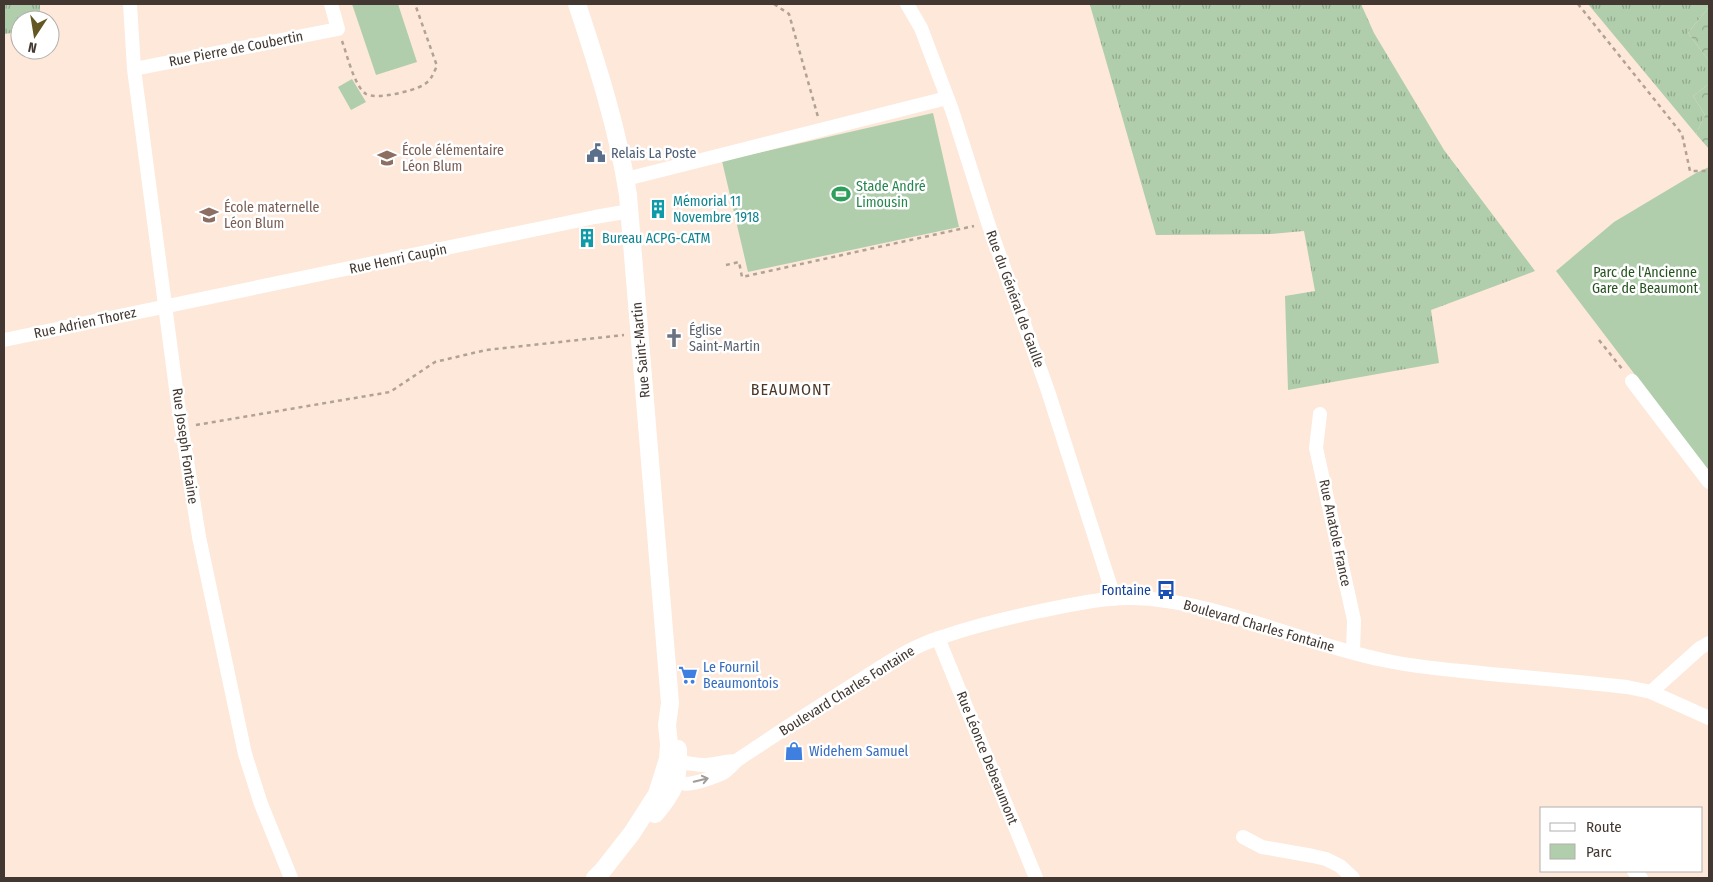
<svg xmlns="http://www.w3.org/2000/svg" width="1713" height="882" font-family="'Fira Sans Condensed',sans-serif">
<style>
.grass{fill:url(#grass-tufts)}
.forest{fill:url(#forest-crowns)}
.green{fill:#b0ceab}
.lines{fill:none;stroke-linecap:round;stroke-linejoin:round}
.path{stroke:#b2a296;stroke-width:2.5;stroke-dasharray:4 4;stroke-linecap:butt}
.minor{stroke:#fff;stroke-width:14}
.major{stroke:#fff;stroke-width:18}
.oneway{stroke:#a09c98}
.labels{text-anchor:middle;dominant-baseline:central;stroke-width:5;stroke-linejoin:round;paint-order:stroke}
.street-label{font-size:14px;fill:#423831;stroke:#fff}
.education-label{font-size:14px;fill:#785e54;stroke:#fff;text-anchor:start}
.service-label{font-size:14px;fill:#4e5e75;stroke:#fff;text-anchor:start}
.leisure-label{font-size:14px;fill:#27864d;stroke:#fff;text-anchor:start}
.culture-label{font-size:14px;fill:#0d838f;stroke:#fff;text-anchor:start}
.park-label{font-size:14px;fill:#25521f;stroke:#fff}
.worship-label{font-size:14px;fill:#5b616d;stroke:#fff;text-anchor:start}
.transit-label{font-size:14px;fill:#164399;stroke:#fff;text-anchor:end}
.shop-label{font-size:14px;fill:#366cbe;stroke:#fff;text-anchor:start}
.quarter-label{font-size:16px;letter-spacing:1px;fill:#4c3829;stroke:#fff}
</style>
<defs>
<pattern id="grass-tufts" width="24" height="20" patternUnits="userSpaceOnUse" patternTransform="scale(1.25)"><rect width="24" height="20" fill="#b0ceab"/><path d="M3 7l-1-3M5 7V3M7 7l1-3M15 17l-1-3M17 17v-4M19 17l1-3" fill="none" stroke="#91a88c"/></pattern>
<pattern id="forest-crowns" width="20" height="18" patternUnits="userSpaceOnUse" patternTransform="scale(1.25)"><rect width="20" height="18" fill="#b0ceab"/><path d="M2 6a3 3 0 1 1 6 0M12 15a3 3 0 1 1 6 0" fill="none" stroke="#91a88c"/></pattern>
</defs>
<rect width="100%" height="100%" fill="#fde8da"/>
<path class="grass" d="M4 4H40V20H20V32L4 34Z
M1093 4H1361L1374 33 1444 150 1535 271 1431 310 1439 363 1288 390 1285 296 1315 291 1304 231 1271 234 1156 235 1090 5Z
M1588 4H1709V7L1688 33 1709 61V84L1693 96 1705 115 1696 134Z"/>
<path class="forest" d="M1709 7V61L1688 33Z
M1709 84V149L1696 134 1705 115 1693 96Z"/>
<path class="green" d="M352 4H398L417 62 376 75Z
M352 79 366 102 351 110 338 87Z
M933 113 959 227 748 272 722 161Z
M1709 167V472L1556 271 1614 222 1696 173Z"/>
<g class="lines">
<path class="path" d="M774 4 789 14 818 117
M1578 4 1682 134 1690 171H1709
M342 41C347 54 354 86 366 94 376 100 414 91 423 85 431 81 433 74 437 66L415 4
M726 265 739 262 742 277 974 226
M1599 340 1623 370
M196 425 390 392 435 362 486 350 624 335"/>
<path class="minor" d="M130 4 134 69 178 404 199 537 245 754 261 804 291 878
M907 4 921 28 952 110 988 223 1048 391 1114 597
M134 69 338 29 331 4
M626 179 947 98
M4 340 595 217 630 211
M1632 381 1709 482
M1320 414 1316 448 1354 620 1353 652
M938 638 1036 878
M1651 692 1700 648 1709 643
M672 765C683 760 692 765 704 765 714 765 725 761 736 761
M671 774C677 793 708 779 721 774 727 771 731 766 736 761 746 754 756 748 766 741 796 721 826 702 856 683 884 665 910 647 942 637 974 626 1007 618 1040 611 1084 602 1122 593 1167 601 1241 612 1310 645 1383 660 1419 668 1454 670 1490 674 1536 678 1582 682 1627 687L1651 692 1709 718
M1243 837 1262 847 1313 856 1326 859 1340 866 1353 878
M1634 871 1641 878"/>
<path class="major" d="M577 4C598 67 618 130 628 195L670 703 667 725 669 744 668 759 657 794 632 833 603 870 595 878
M655 814C675 791 679 780 678 749"/>
</g>
<defs><path id="oneway-shaft" d="M-6 0H5M1.5-3L5.5 0L1.5 3" fill="none" stroke-width="1.6" stroke-linecap="round" stroke-linejoin="round" transform="scale(1.25)"/></defs>
<use class="oneway" href="#oneway-shaft" transform="translate(701 780) rotate(-14)"/>
<defs>
<g id="civic-bare" transform="scale(1.5)"><path d="M-.6-6.5H3V-4.5H.6V-3L4-1V1h2V6H-6V1h2V-1L-.6-3ZM-1.2 2.5V6h2.4V2.5Z" fill="#5c6f8a" stroke="#fff" stroke-width="2.5" paint-order="stroke"/></g>
<g id="school-bare" transform="scale(1.5)"><path d="M0-5L7-2L0 1L-7-2ZM-4 1L0 2.5L4 1V4Q0 6-4 4Z" fill="#8d6e63" stroke="#fff" stroke-width="2.5" paint-order="stroke"/></g>
<g id="stadium-bare" transform="scale(1.5)"><path d="M0-5a6.5 5 0 1 0 0 10a6.5 5 0 1 0 0-10ZM-3.5-1.8h7v3.6h-7Z" fill="#2e9e5b" stroke="#fff" stroke-width="2.5" paint-order="stroke"/></g>
<g id="building-bare" transform="scale(1.5)"><path d="M-4-6H4V6H1V3H-1V6H-4ZM-2.5-4.3h1.7v1.8h-1.7ZM.8-4.3h1.7v1.8H.8ZM-2.5-1h1.7V.8h-1.7ZM.8-1h1.7V.8H.8Z" fill="#0f9aa8" stroke="#fff" stroke-width="2.5" paint-order="stroke"/></g>
<g id="church-bare" transform="scale(1.5)"><path d="M-1.2-6h2.4v3.5h3.3v2.4h-3.3V6h-2.4V-.1h-3.3v-2.4h3.3Z" fill="#6b7280" stroke="#fff" stroke-width="2.5" paint-order="stroke"/></g>
<g id="bus-bare" transform="scale(1.5)"><path d="M-5-6H5V4H4V6H2V4H-2V6H-4V4H-5ZM-3.5-4V0h7V-4ZM-3.5 1.2v1.5H-2V1.2ZM2 1.2v1.5H3.5V1.2Z" fill="#1a4fb4" stroke="#fff" stroke-width="2.5" paint-order="stroke"/></g>
<g id="supermarket-bare" transform="scale(1.5)"><path d="M-6-5.5h2.5l.6 2H6L4.5 2H-2.5L-4.4-4H-6ZM-1.5 3.2a1.3 1.3 0 1 0 .1 0ZM3 3.2a1.3 1.3 0 1 0 .1 0Z" fill="#3f7fe0" stroke="#fff" stroke-width="2.5" paint-order="stroke"/></g>
<g id="shop-bare" transform="scale(1.5)"><path d="M-5-2.5h2.3a2.7 3.5 0 0 1 5.4 0H5L5.5 6h-11ZM-1.5-2.5h3a1.5 2.3 0 0 0-3 0Z" fill="#3f7fe0" stroke="#fff" stroke-width="2.5" paint-order="stroke"/></g>
</defs>
<g fill-rule="evenodd">
<use href="#civic-bare" x="596" y="153"/>
<use href="#school-bare" x="387" y="158"/>
<use href="#stadium-bare" x="841" y="194"/>
<use href="#building-bare" x="658" y="209"/>
<use href="#school-bare" x="209" y="215"/>
<use href="#building-bare" x="587" y="238"/>
<use href="#church-bare" x="674" y="338"/>
<use href="#bus-bare" x="1166" y="590"/>
<use href="#supermarket-bare" x="688" y="675"/>
<use href="#shop-bare" x="794" y="751"/>
</g>
<g class="labels">
<g class="street-label">
<text transform="translate(236 49) rotate(-11)">Rue Pierre de Coubertin</text>
<text transform="translate(398 259) rotate(-12)">Rue Henri Caupin</text>
<text transform="translate(1015 299) rotate(70)">Rue du Général de Gaulle</text>
<text transform="translate(85 323) rotate(-12)">Rue Adrien Thorez</text>
<text transform="translate(641 350) rotate(-95)">Rue Saint-Martin</text>
<text transform="translate(185 446) rotate(82)">Rue Joseph Fontaine</text>
<text transform="translate(1335 533) rotate(78)">Rue Anatole France</text>
<text transform="translate(1259 626) rotate(16)">Boulevard Charles Fontaine</text>
<text transform="translate(847 691) rotate(-32)">Boulevard Charles Fontaine</text>
<text transform="translate(987 758) rotate(68)">Rue Léonce Debeaumont</text>
</g>
<g class="education-label">
<text x="402" y="150">École élémentaire<tspan x="402" dy="16">Léon Blum</tspan></text>
<text x="224" y="207">École maternelle<tspan x="224" dy="16">Léon Blum</tspan></text>
</g>
<g class="service-label">
<text x="611" y="153">Relais La Poste</text>
</g>
<g class="leisure-label">
<text x="856" y="186">Stade André<tspan x="856" dy="16">Limousin</tspan></text>
</g>
<g class="culture-label">
<text x="673" y="201">Mémorial 11<tspan x="673" dy="16">Novembre 1918</tspan></text>
<text x="602" y="238">Bureau ACPG-CATM</text>
</g>
<g class="park-label">
<text x="1645" y="272">Parc de l'Ancienne<tspan x="1645" dy="16">Gare de Beaumont</tspan></text>
</g>
<g class="worship-label">
<text x="689" y="330">Église<tspan x="689" dy="16">Saint-Martin</tspan></text>
</g>
<g class="transit-label">
<text x="1151" y="590">Fontaine</text>
</g>
<g class="shop-label">
<text x="703" y="667">Le Fournil<tspan x="703" dy="16">Beaumontois</tspan></text>
<text x="809" y="751">Widehem Samuel</text>
</g>
<g class="quarter-label">
<text x="791" y="389">BEAUMONT</text>
</g>
</g>
<rect width="1713" height="882" fill="none" stroke="#423831" stroke-width="10"/>
<rect x="1540" y="807" width="162" height="65" fill="#ffffff" stroke="#b3afad"/>
<rect x="1550" y="823" width="25" height="8" fill="#ffffff" stroke="#b3afad"/>
<text x="1586" y="832" font-size="15" fill="#423831">Route</text>
<rect x="1550" y="844" width="25" height="15" fill="#b0ceab" stroke="#b3afad"/>
<text x="1586" y="857" font-size="15" fill="#423831">Parc</text>
<g transform="translate(35 35) rotate(192)"><circle r="24" fill="#ffffff" stroke="#b3afad"/>
<path d="M0-4L9 19L0 12L-9 19Z" fill="#645724"/>
<text y="-8" font-size="14" font-weight="bold" text-anchor="middle" fill="#423831">N</text>
</g>
</svg>
